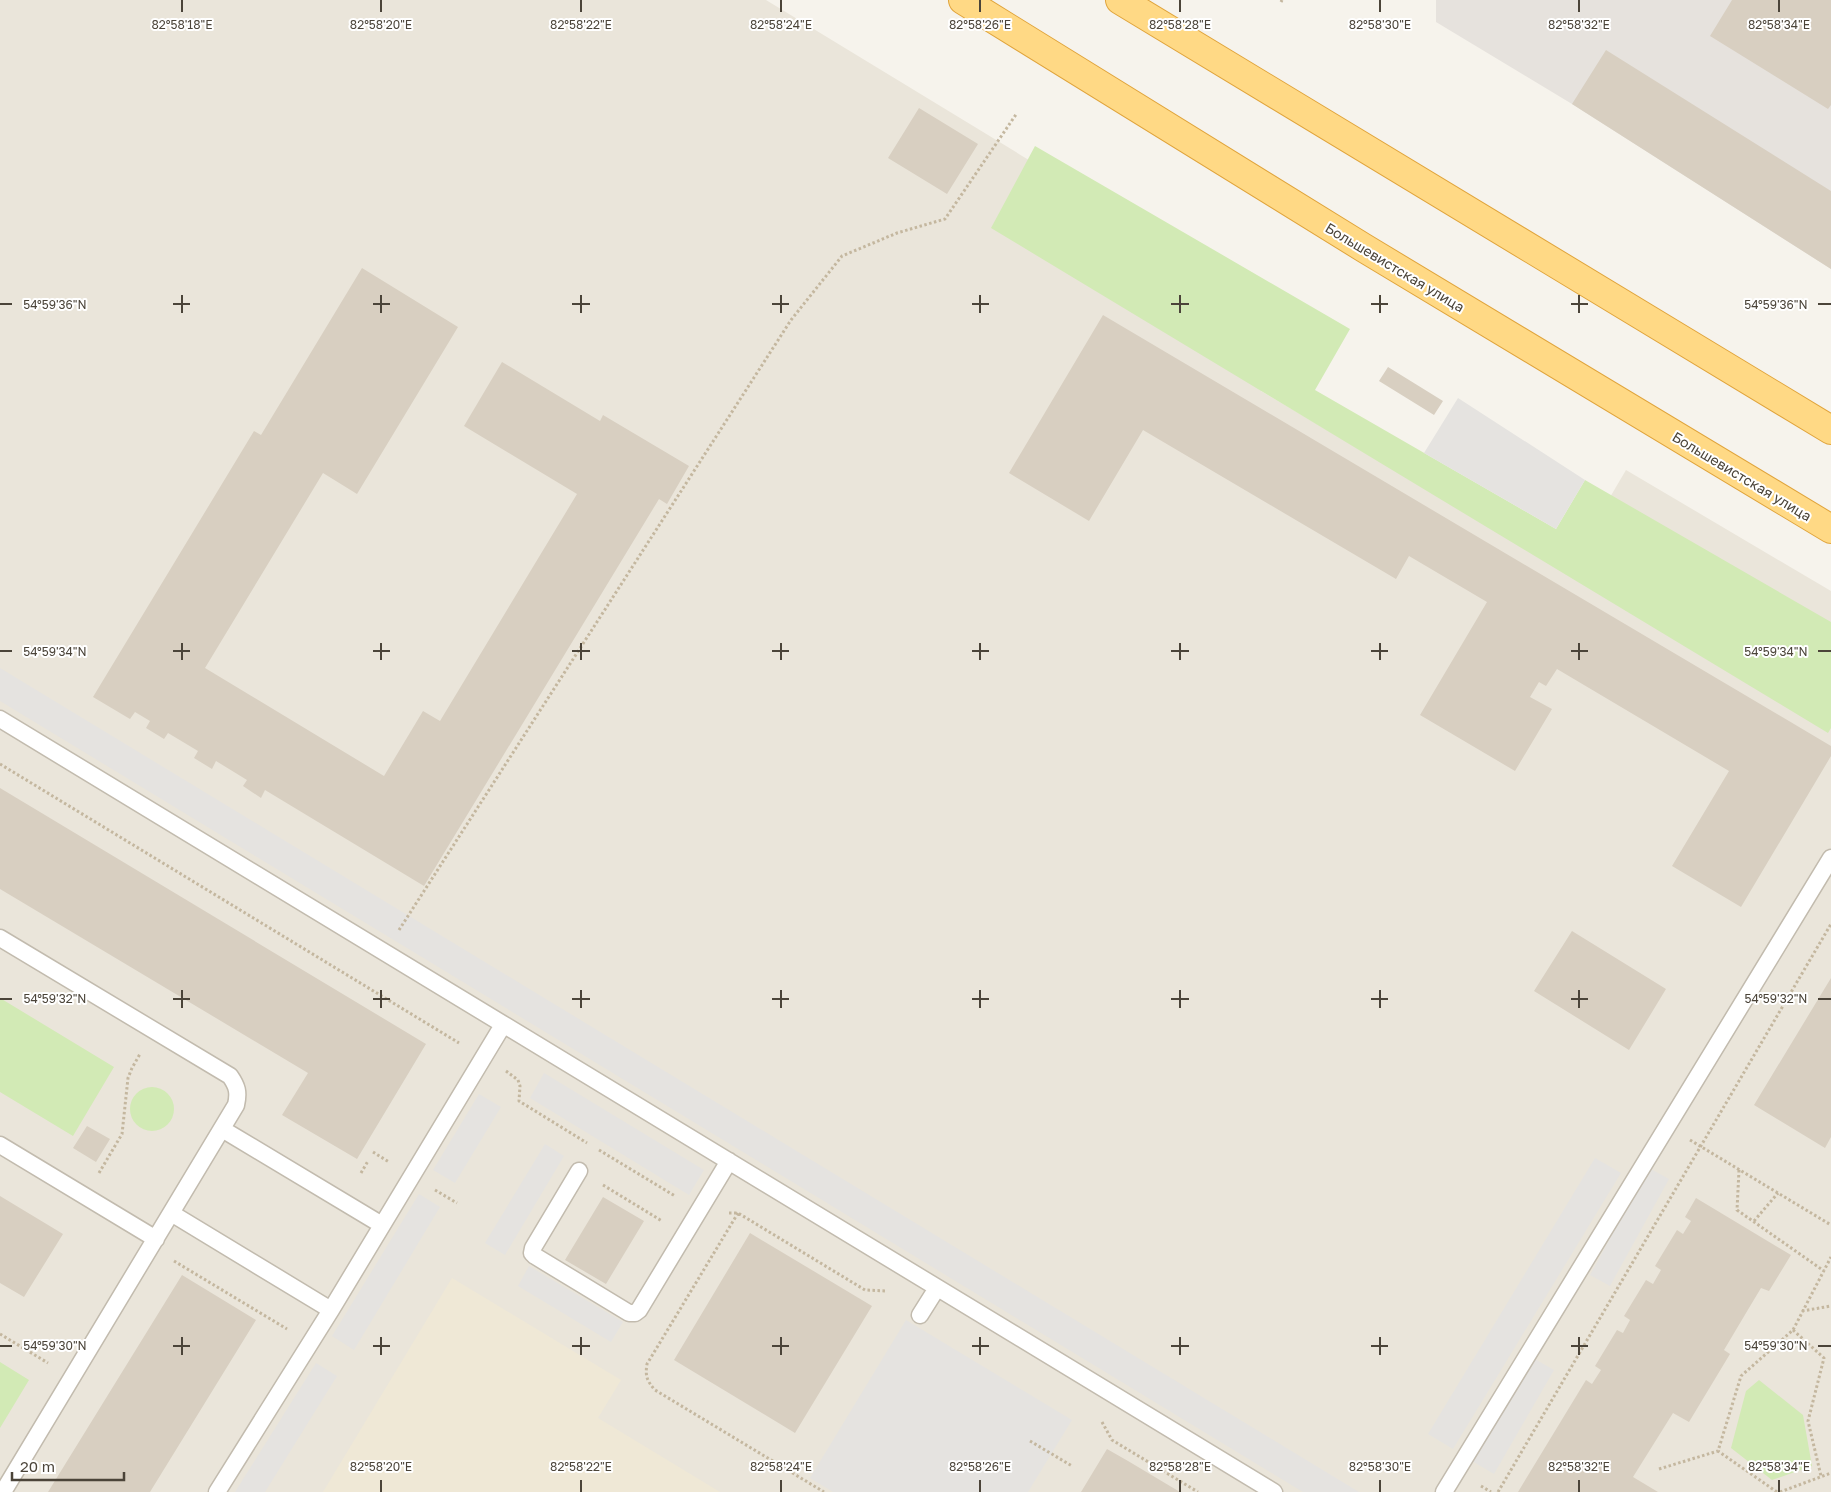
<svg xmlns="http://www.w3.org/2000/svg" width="1831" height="1492" font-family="'Golos Text',sans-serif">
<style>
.residential{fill:#eae5da}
.industrial{fill:#e6e2dd}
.education{fill:#efe8d6}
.green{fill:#d2eab5}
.parking{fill:#e5e3e0}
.building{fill:#d8cfc1}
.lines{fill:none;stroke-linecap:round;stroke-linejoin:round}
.service-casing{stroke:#c2bbae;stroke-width:19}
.trunk-casing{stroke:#e0a43c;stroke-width:30}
.path{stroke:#c4b79f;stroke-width:3;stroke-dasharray:2.5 2.5;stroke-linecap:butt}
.service{stroke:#fff;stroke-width:16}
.trunk{stroke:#ffd985;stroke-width:28}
.ticks{fill:none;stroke:#4b4439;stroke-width:2}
.labels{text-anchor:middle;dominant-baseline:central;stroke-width:4;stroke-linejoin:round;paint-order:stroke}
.street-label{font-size:14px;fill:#4b4439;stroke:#fff}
.ticks-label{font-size:12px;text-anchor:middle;fill:#4b4439;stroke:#fff;stroke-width:4;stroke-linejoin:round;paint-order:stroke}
</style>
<rect width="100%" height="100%" fill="#f6f3ec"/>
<path class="residential" d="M0 0H766L1300 325 1261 391 1566 572 1626 470 1831 591V1492H0Z"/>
<path class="industrial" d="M1436 0H1831V269L1572 104 1436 22Z"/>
<path class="education" d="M452 1278 621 1380 598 1418 720 1492H323Z"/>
<path class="green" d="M1035 146 1350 329 1315 390 1556 529 1585 480 1831 622V728L1828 733 991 228Z
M0 998 114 1067 73 1136 0 1092Z
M130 1109a22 22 0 1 1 44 0a22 22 0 1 1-44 0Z
M0 1362 29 1380 0 1428Z
M1759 1380 1803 1415 1812 1466 1772 1480 1731 1448 1746 1391Z"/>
<path class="parking" d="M1458 398 1585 480 1556 529 1424 453Z
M0 668 1359 1492H1303L0 701Z
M544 1073 704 1170 689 1195 530 1098Z
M479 1094 501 1107 455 1183 433 1170Z
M545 1144 564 1156 505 1255 485 1243Z
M1595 1158 1621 1173 1453 1449 1428 1434Z
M1649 1168 1669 1179 1610 1286 1590 1275Z
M419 1194 440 1207 354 1350 332 1336Z
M529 1266 623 1322 611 1342 518 1286Z
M906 1320 1072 1420 1028 1492H833L810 1478Z
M1533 1358 1554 1370 1494 1474 1472 1461Z
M316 1363 337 1376 265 1492H235Z"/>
<path class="building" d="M1732 0H1831V105L1828 109 1710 36Z
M1606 50 1831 191V269L1572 104Z
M919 108 978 144 947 194 888 158Z
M362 268 458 327 357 494 323 473 205 668 384 776 423 711 440 721 577 494 464 426 502 362 600 421 603 415 689 466 667 504 659 499 424 886 265 790 261 798 243 786 247 780 216 761 212 769 194 758 198 751 168 733 164 739 146 728 150 721 135 712 130 719 93 697 254 431 261 435Z
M1103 315 1831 746V756L1741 907 1672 866 1729 771 1557 669 1546 686 1539 682 1530 697 1552 709 1515 771 1420 715 1487 602 1409 556 1396 579 1143 430 1089 521 1009 473Z
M1388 367 1443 401 1434 415 1379 381Z
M0 788 426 1044 357 1159 282 1115 308 1073 0 889Z
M1572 931 1666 989 1629 1050 1534 991Z
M1831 978V1137L1825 1148 1754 1105Z
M87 1126 110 1139 96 1162 73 1148Z
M0 1196 63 1234 24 1297 0 1283Z
M603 1197 644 1221 606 1284 565 1260Z
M1696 1198 1791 1255 1769 1291 1761 1288 1746 1313 1724 1350 1730 1354 1689 1422 1673 1413 1633 1477 1658 1492H1518L1586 1380 1592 1384 1601 1370 1595 1366 1617 1330 1623 1333 1630 1320 1624 1316 1646 1280 1653 1284 1661 1270 1655 1266 1677 1230 1683 1234 1691 1221 1685 1217Z
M750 1233 872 1306 795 1433 674 1360Z
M182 1275 256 1320 150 1492H48Z
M1107 1449 1128 1461 1180 1492H1081Z"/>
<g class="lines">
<g class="service-casing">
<path id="service" d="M0 719 1274 1492
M0 938 230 1076C237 1086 239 1092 236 1105L3 1492
M222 1129 382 1225
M0 1145 156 1239
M579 1171 533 1248 532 1253 535 1256 629 1313H635L639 1310 729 1161
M171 1213 331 1310
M920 1315 937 1288
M217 1492 331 1310 503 1025
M1444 1492 1831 858"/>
</g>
<g class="trunk-casing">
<path id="trunk" d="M963 0 1364 248 1831 529
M1120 0 1831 430"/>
</g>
<path class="path" d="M1281 2 1282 0
M0 764 459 1043
M399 930 791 320 842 256 897 233 945 219 1017 113
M506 1071 518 1080 520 1086 519 1101 587 1143
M1690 1140 1831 1225
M599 1150 675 1196
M373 1152 389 1162
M1739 1170 1737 1210 1824 1271
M99 1173 122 1134 128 1078 132 1068 140 1054
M361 1173 368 1161
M603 1185 662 1221
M435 1190 457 1203
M729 1213H738L865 1290 886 1291
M738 1213 647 1364C645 1376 647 1381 655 1390L824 1492
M1754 1221 1778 1193
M174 1261 287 1329
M1802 1311 1831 1306
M1793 1330 1824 1358 1808 1421 1821 1476
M0 1334 48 1363
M1102 1422 1112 1440 1198 1492
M1030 1441 1072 1466
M1659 1469 1718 1451
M1481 1486 1491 1492
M1498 1492 1831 924
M1777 1492 1718 1451 1741 1376 1793 1330 1831 1257
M1780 1492 1831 1473"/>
<use href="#service" class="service"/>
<use href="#trunk" class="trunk"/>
</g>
<path class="ticks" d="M182 0V12M381 0V12M581 0V12M781 0V12M980 0V12M1180 0V12M1380 0V12M1579 0V12M1779 0V12M182 295V313M381 295V313M581 295V313M781 295V313M980 295V313M1180 295V313M1380 295V313M1579 295V313M0 304H12M173 304H190M373 304H390M572 304H590M772 304H789M972 304H989M1171 304H1189M1371 304H1388M1571 304H1588M1818 304H1831M182 643V660M381 643V660M581 643V660M781 643V660M980 643V660M1180 643V660M1380 643V660M1579 643V660M0 651H12M173 651H190M373 651H390M572 651H590M772 651H789M972 651H989M1171 651H1189M1371 651H1388M1571 651H1588M1818 651H1831M182 990V1008M381 990V1008M581 990V1008M781 990V1008M980 990V1008M1180 990V1008M1380 990V1008M1579 990V1008M0 999H12M173 999H190M373 999H390M572 999H590M772 999H789M972 999H989M1171 999H1189M1371 999H1388M1571 999H1588M1818 999H1831M182 1337V1355M381 1337V1355M581 1337V1355M781 1337V1355M980 1337V1355M1180 1337V1355M1380 1337V1355M1579 1337V1355M0 1346H12M173 1346H190M373 1346H390M572 1346H590M772 1346H789M972 1346H989M1171 1346H1189M1371 1346H1388M1571 1346H1588M1818 1346H1831M381 1480V1492M581 1480V1492M781 1480V1492M980 1480V1492M1180 1480V1492M1380 1480V1492M1579 1480V1492M1779 1480V1492"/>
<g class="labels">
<g class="street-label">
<text transform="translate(1395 267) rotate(31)">Большевистская улица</text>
<text transform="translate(1742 476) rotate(31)">Большевистская улица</text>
</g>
</g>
<g class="ticks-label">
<text x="182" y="29">82°58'18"E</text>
<text x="381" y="29">82°58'20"E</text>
<text x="581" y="29">82°58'22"E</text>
<text x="781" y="29">82°58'24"E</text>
<text x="980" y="29">82°58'26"E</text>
<text x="1180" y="29">82°58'28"E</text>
<text x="1380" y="29">82°58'30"E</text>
<text x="1579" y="29">82°58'32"E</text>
<text x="1779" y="29">82°58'34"E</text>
<text x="55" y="309">54°59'36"N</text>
<text x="1776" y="309">54°59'36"N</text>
<text x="55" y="656">54°59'34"N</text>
<text x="1776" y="656">54°59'34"N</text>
<text x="55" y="1003">54°59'32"N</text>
<text x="1776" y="1003">54°59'32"N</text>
<text x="55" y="1350">54°59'30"N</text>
<text x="1776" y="1350">54°59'30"N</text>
<text x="381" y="1471">82°58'20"E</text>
<text x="581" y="1471">82°58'22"E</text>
<text x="781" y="1471">82°58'24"E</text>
<text x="980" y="1471">82°58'26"E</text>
<text x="1180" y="1471">82°58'28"E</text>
<text x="1380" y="1471">82°58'30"E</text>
<text x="1579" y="1471">82°58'32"E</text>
<text x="1779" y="1471">82°58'34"E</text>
</g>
<path d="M12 1472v8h112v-8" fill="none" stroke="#4b4439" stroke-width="2.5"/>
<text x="20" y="1472" font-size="15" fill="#4b4439" stroke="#ffffff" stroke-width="4" paint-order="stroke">20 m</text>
</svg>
